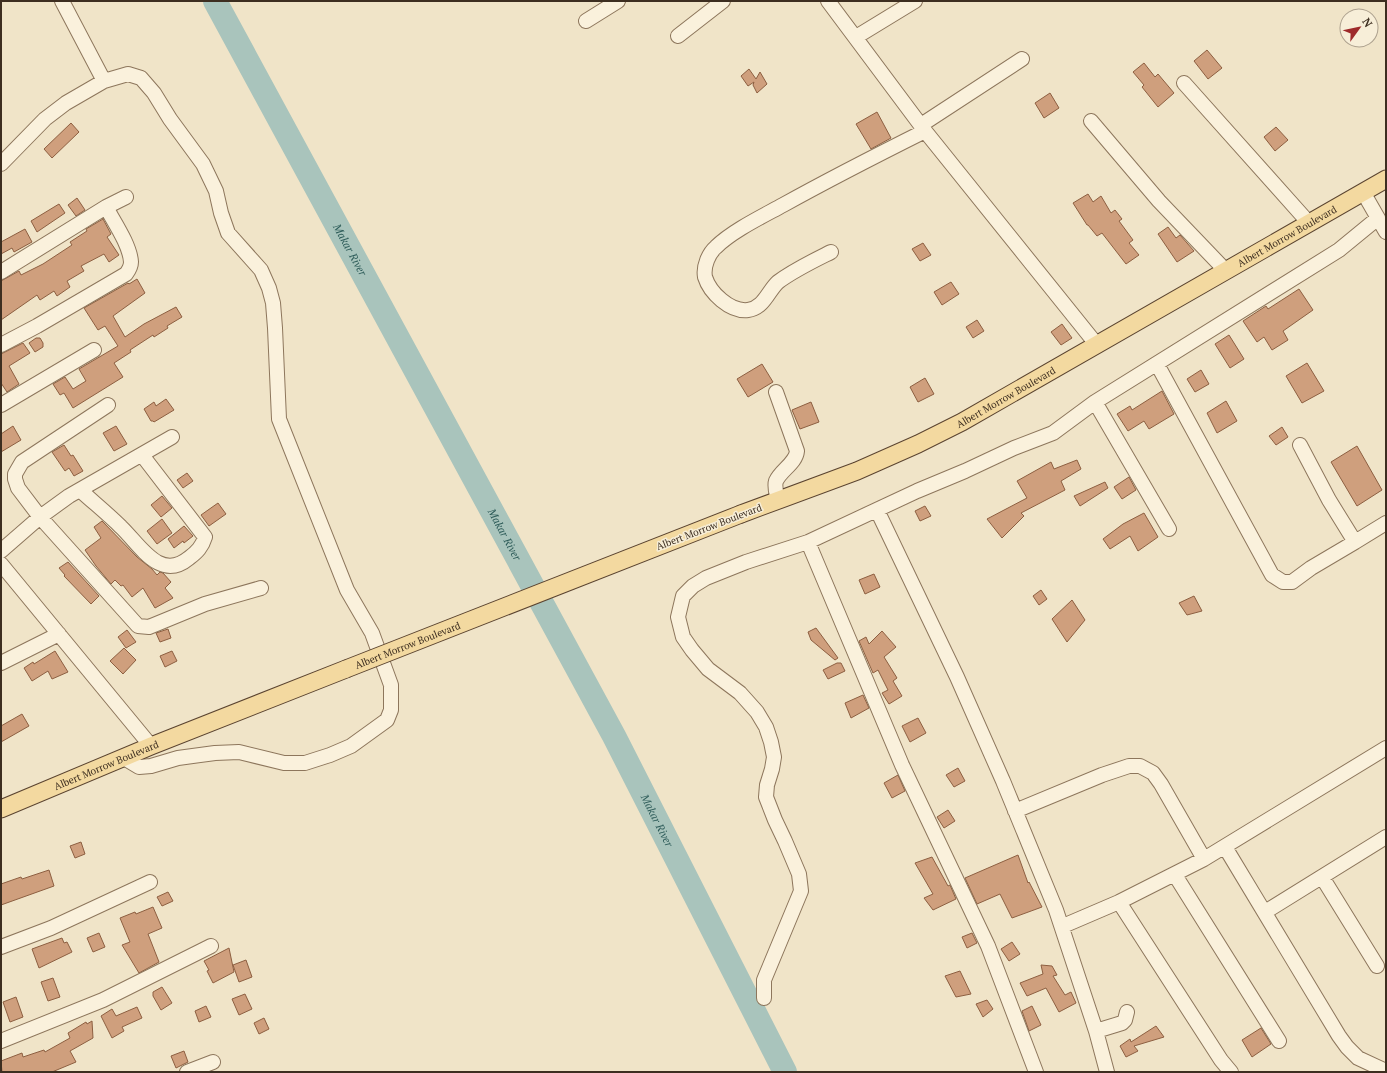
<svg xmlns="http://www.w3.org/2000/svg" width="1387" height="1073" font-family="'PT Serif',serif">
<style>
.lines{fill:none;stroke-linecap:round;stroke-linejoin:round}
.river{stroke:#a9c4bc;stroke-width:24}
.building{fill:#cf9f7d;stroke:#8d5f41}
.minor-casing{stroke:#8d765c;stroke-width:16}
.major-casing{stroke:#5b4430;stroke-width:19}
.minor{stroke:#faf1dc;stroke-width:14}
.major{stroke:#f3d9a0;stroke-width:17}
.major-bridge-casing{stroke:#5b4430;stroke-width:19;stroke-linecap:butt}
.major-bridge{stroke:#f3d9a0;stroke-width:17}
.labels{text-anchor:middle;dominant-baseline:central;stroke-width:3;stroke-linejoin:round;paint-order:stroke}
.street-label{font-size:10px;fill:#3d2e20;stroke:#f7eed8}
.water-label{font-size:11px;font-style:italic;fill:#2f5d5a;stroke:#f7eed8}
</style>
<rect width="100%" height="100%" fill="#f0e4c8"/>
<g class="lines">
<path class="river" id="s1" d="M215 1 614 736 785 1072"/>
</g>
<path class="building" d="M1207 50 1222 68 1208 79 1194 61Z
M1144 63 1155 77 1158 74 1174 93 1158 107 1142 87 1144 85 1133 72Z
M749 69 756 79 760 72 767 84 757 93 753 85 754 82 748 86 741 76Z
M1050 93 1059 108 1044 118 1035 103Z
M877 112 891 138 871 149 856 124Z
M71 123 79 132 52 158 44 149Z
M1276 127 1288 140 1275 151 1264 137Z
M1088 194 1093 202 1101 196 1111 213 1115 210 1122 219 1119 221 1133 240 1129 243 1139 255 1126 264 1102 233 1097 236 1088 225H1087L1073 203Z
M77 198 85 210 76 216 68 205Z
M59 204 65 213 37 232 31 221Z
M103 219 111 234 107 237 119 255 109 262 104 254 81 266 84 271 67 281 70 287 57 296 54 291 40 300 37 295 1 320V281L19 271 21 275 43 264 72 245 70 242 87 231 86 229Z
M1168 227 1176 238 1180 235 1194 251 1177 262 1158 234Z
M25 229 32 242 14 252 12 248 1 254V242Z
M923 243 931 255 920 261 912 249Z
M137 279 145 293 113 316 125 337 144 324 176 307 182 317 167 326 168 328 154 337 153 335 130 350 131 352 114 363 123 377 73 408 64 393 60 395 53 384 65 377 73 389 86 381 79 369 118 346 105 326 98 330 84 308 128 283 129 284Z
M951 282 959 294 942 305 934 292Z
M1299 289 1313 310 1283 331 1288 340 1272 350 1264 337 1257 342 1243 321 1266 306 1268 309Z
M977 320 984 331 973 338 966 327Z
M1062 324 1072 338 1061 345 1051 332Z
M1229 335 1244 359 1230 368 1215 344Z
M36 338H40L43 343V347L35 352 29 343Z
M23 343 30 353 9 366 19 384 7 392 1 383V354Z
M1307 363 1324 391 1302 403 1286 376Z
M762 364 773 382 748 397 737 379Z
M1201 370 1209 384 1195 392 1187 379Z
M925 378 934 394 918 402 910 387Z
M1162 391 1174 414 1149 429 1144 421 1128 431 1117 414 1130 406 1132 410Z
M166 399 174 410 154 422 153 421H151L144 409 154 402 156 406Z
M1226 401 1237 421 1217 433 1207 413Z
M811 402 819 422 800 429 792 410Z
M13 426 21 440 1 452V434Z
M116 426 127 444 114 451 103 433Z
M1282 427 1288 437 1276 445 1269 436Z
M64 445 71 456 73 455 83 471 74 476 69 468 65 471 52 452Z
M1357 446 1382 490 1357 506 1331 462Z
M1077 460 1081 469 1061 481 1065 490 1021 513 1024 516 1002 538 987 519 1027 498 1017 481 1051 462 1054 469Z
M187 473 193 481 183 488 177 480Z
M1129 477 1136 490 1122 499 1114 487Z
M1105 482 1108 488 1080 506 1074 496Z
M162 496 172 508 161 517 151 505Z
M218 503 226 514 209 526 201 515Z
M925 506 931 516 920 521 915 511Z
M1144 513 1158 537 1138 551 1130 536 1110 549 1103 539 1123 524Z
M162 519 172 533 157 544 147 531Z
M102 521 137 557 152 569 157 575 160 572 163 573 171 582 165 588 173 598 155 608 143 588 132 597 123 585 121 586 115 580 111 584 96 566 85 550 101 538 94 527Z
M184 526 193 536 184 543 183 541 174 548 168 539Z
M68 562 99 596 91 604 64 576 65 575 59 568Z
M874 574 880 587 865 594 859 580Z
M1041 590 1047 599 1039 605 1033 596Z
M1194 596 1202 611 1187 615 1179 603Z
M1072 600 1085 620 1067 642 1052 619Z
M816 628 838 658 835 660 811 640 808 632Z
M168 629 171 638 160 642 156 633Z
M127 630 136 642 126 648 118 637Z
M882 631 896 647 884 657 897 678 893 681 902 696 889 704 882 693 888 690 878 670 873 673 859 641 866 637 869 644Z
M124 648 136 660 123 674 110 661Z
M55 651 68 672 52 679 48 671 32 681 24 668 33 662 34 664Z
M172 651 177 661 165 667 160 656Z
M837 663H841L845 671 828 679 823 670Z
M863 695 869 708 851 718 845 703Z
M22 714 29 726 1 742V726Z
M918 718 926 733 910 742 902 726Z
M958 768 965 781 954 787 946 775Z
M898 775 905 791 892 798 884 783Z
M948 810 955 821 944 828 937 817Z
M81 842 85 854 75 858 70 846Z
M1018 855 1028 883 1029 882 1042 907 1012 918 1000 894 977 904 965 878Z
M932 857 948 886 950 885 956 899 933 910 924 898 933 894 915 863Z
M49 870 54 886 1 905V884L21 877 22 879Z
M168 892 173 901 162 906 157 897Z
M153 907 162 928 148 934 159 962 139 973 122 945 130 942 120 918 135 912 136 914Z
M99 933 105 947 93 952 87 938Z
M972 933 977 943 967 948 962 937Z
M62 938 64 943 67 942 72 952 39 968 32 949Z
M1012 942 1020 954 1009 961 1001 949Z
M229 948 234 972 213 983 207 971 209 970 204 961Z
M246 960 252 977 239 982 233 965Z
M1041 965 1052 966 1057 975 1053 976 1065 995 1071 992 1076 1003 1059 1012 1046 988 1027 996 1020 983 1043 974Z
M960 971 971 994 956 997 945 976Z
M53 978 60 997 48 1001 41 982Z
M162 987 172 1003 161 1010 153 996V992Z
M245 994 252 1009 239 1015 232 999Z
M16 997 23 1017 10 1022 3 1002Z
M987 1000 993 1009 983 1017 976 1004Z
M206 1006 211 1017 199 1022 195 1011Z
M1032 1006 1041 1025 1029 1031 1022 1011Z
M137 1007 142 1018 122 1027 124 1031 112 1038 101 1016 112 1009 116 1016Z
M264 1018 269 1029 259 1034 254 1023Z
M92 1021 93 1038 70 1051 76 1062 52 1072H2L1 1061 22 1053 23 1057 44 1050 45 1052 70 1038 68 1033 86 1022 87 1024Z
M1156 1026 1164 1037 1134 1046 1138 1051 1126 1057 1120 1046 1130 1039 1131 1042Z
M1261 1028 1271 1044 1252 1057 1242 1040Z
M184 1051 188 1062 176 1068 171 1056Z"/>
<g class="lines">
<g class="minor-casing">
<path id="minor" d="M62 1 104 81
M828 1 925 131 1097 345
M586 21 618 1
M678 36 723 1
M856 37 915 1
M1184 83 1309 223
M1091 121 1159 201 1226 271
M921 125 1022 59
M1 164 45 119 66 103 104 81 128 74 141 78 154 93 170 119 203 164 216 191 221 213 228 233 261 270 269 288 273 303 275 328 279 419 347 590 372 633 391 685V710L387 720 351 746 330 755 305 763H284L239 752 215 753 178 758 151 766 139 767 124 758
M1363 192 1386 232
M831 252C813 261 794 270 778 282 768 291 764 308 748 310 730 312 710 293 705 277 703 266 709 253 716 247 732 231 763 216 783 205 830 179 877 155 925 131
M1 272 106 207 126 197
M1 345 37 326 126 274C129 270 131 267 131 262 130 245 114 222 106 207
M1157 364 1272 575 1283 582H1292L1311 568 1355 542
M776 392 797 451C796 463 781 470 776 481 774 487 777 495 778 501
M1095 402 1169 529
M1 405 94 350
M108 405 22 462 15 474V479L18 488 40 517 138 626 149 627 205 604 261 588
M1300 445 1329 500 1355 542 1386 523
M80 490C93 502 108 514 121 527 140 545 160 582 189 558 197 552 202 547 205 537L142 455
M877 510 957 677 1003 781 1056 910 1096 1031 1107 1072
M808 542 902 765 988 946 1036 1072
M1 551 40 517 69 496 172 437
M1 564 151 746
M1 663 59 634
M1015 811 1102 775 1129 766H1140L1153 773 1161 784 1204 859
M1225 847 1339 1036 1347 1047 1358 1058 1386 1071
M1175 875 1279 1041
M1322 877 1377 966
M1119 902 1221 1060 1231 1072
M1265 912 1386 837
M1063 926 1119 902 1204 859 1386 748
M1 947 51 928 150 882
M764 998V980L801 891 799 874 785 841 775 820 766 797 767 785 772 769 774 757 771 742 766 727 757 712 740 693 708 669 692 650 683 637 678 617 683 596 693 586 706 578 746 562 808 542 917 491 965 471 1014 448 1053 433 1095 402 1339 250 1378 218
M1096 1031 1122 1023 1125 1020 1127 1012
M1 1041 103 1000 211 946
M187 1072 213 1062"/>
</g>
<g class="major-casing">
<g id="major">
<path id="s2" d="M741 514 857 471 918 444 962 422 1386 179"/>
<path id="s3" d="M1 809 151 746 346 669"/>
</g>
</g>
<use href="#minor" class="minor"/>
<use href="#major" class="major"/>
<g class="major-bridge-casing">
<g id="major-bridge">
<path id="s4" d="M346 669 741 514"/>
</g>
</g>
<use href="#major-bridge" class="major-bridge"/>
</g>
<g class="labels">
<g class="street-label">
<text stroke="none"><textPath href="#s2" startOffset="614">Albert Morrow Boulevard</textPath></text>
<text stroke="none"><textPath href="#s2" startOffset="290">Albert Morrow Boulevard</textPath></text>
<text transform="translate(709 527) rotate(-21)">Albert Morrow Boulevard</text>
<text stroke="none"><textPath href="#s4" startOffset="66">Albert Morrow Boulevard</textPath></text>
<text stroke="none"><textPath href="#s3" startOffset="114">Albert Morrow Boulevard</textPath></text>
</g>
<g class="water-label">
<text stroke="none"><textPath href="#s1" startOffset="283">Makar River</textPath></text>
<text stroke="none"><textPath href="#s1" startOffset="607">Makar River</textPath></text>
<text stroke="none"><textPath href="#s1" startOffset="931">Makar River</textPath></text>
</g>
</g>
<rect width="1387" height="1073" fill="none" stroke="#3d2e20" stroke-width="4"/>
<g transform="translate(1359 28) rotate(57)"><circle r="19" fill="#f7eed8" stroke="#ada18e"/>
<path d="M0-3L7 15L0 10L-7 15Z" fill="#9e2a2b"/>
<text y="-6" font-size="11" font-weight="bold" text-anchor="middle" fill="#3d2e20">N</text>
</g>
</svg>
